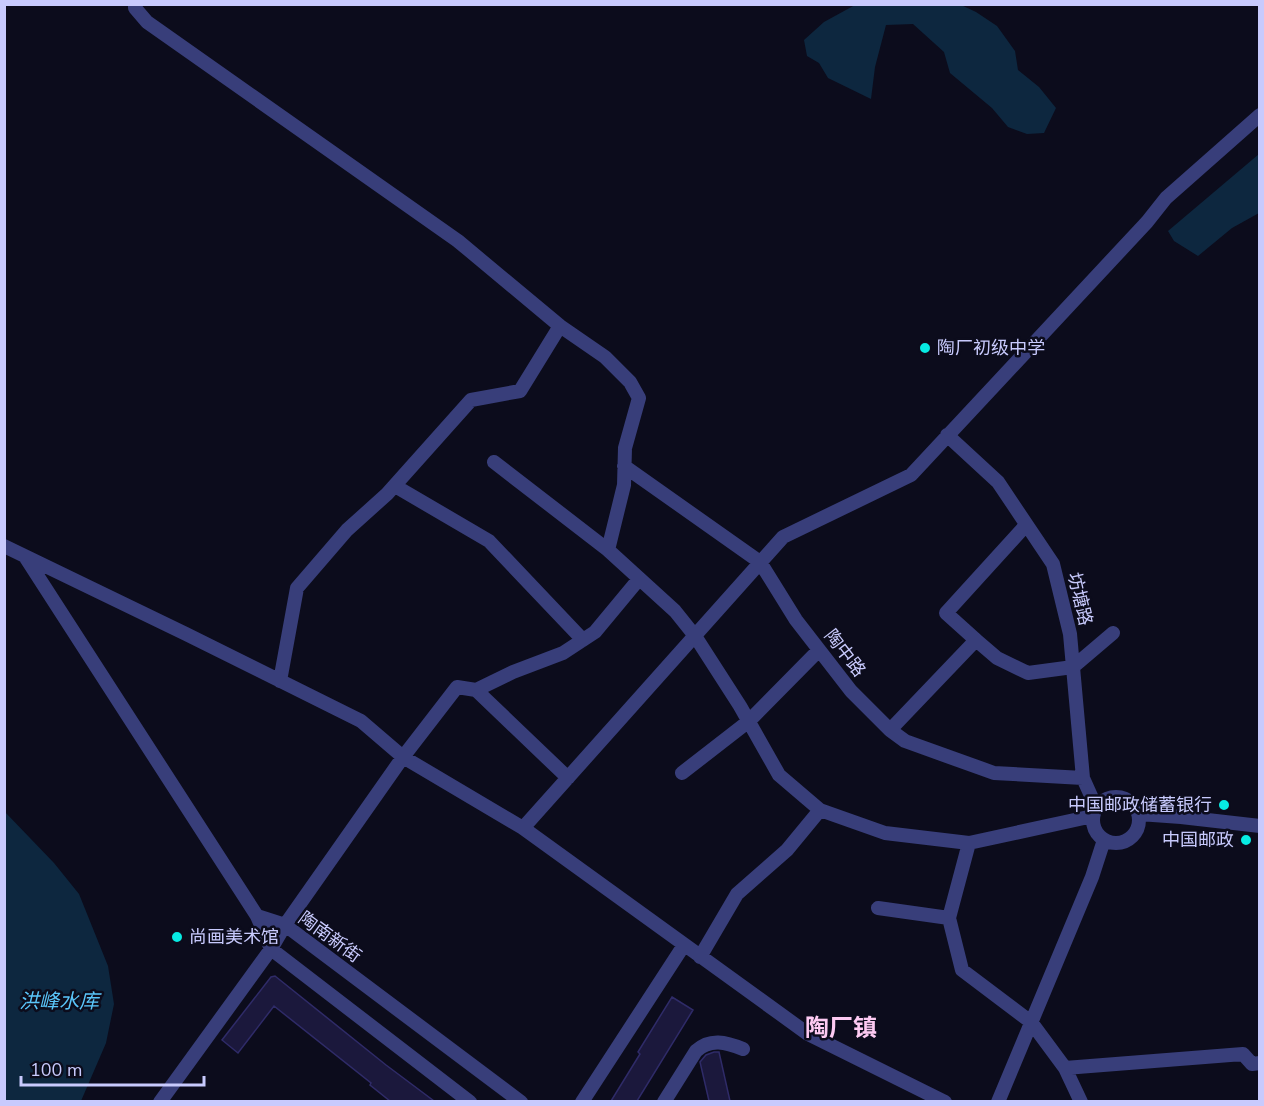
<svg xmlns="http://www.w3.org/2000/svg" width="1264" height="1106" font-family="'Nunito Sans','Noto Sans SC',sans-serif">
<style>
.water{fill:#0d273f}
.building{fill:#1b183c;stroke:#2f2b68;stroke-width:1.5}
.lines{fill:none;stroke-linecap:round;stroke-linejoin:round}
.minor{stroke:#383e7a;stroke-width:14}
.poi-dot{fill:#07ebe3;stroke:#0c0c1c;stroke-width:2}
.labels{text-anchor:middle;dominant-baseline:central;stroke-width:5;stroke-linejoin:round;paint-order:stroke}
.poi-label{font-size:18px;fill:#c8cafd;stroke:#0c0c1c;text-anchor:start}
.street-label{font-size:18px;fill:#c8cafd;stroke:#0c0c1c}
.water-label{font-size:20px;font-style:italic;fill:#5ac5fa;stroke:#0c0c1c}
.district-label{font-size:24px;font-weight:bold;fill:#fdcaf2;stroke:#0c0c1c}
</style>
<rect width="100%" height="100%" fill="#0c0c1c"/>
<path class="water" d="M855 5H961L976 12 997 26 1015 51 1018 70 1039 87 1056 108 1044 133 1027 134 1008 127 992 108 950 73 944 52 913 24 886 25 875 67 871 99 828 78 819 63 807 56 804 40 824 22Z
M1259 154V213L1232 228 1198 256 1174 241 1168 231Z
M5 812 54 863 79 894 108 966 114 1004 106 1043 81 1101H5Z"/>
<path class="building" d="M275 976 386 1065 434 1101H390L370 1085 371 1083 274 1006 238 1053 222 1040 271 977Z
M672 997 693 1010 637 1101H611L640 1054 638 1052Z
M714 1052H719L730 1101H709L700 1062 706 1055Z"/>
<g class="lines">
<path class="minor" d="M135 4V8L147 22 458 241 560 326 605 357 630 382 639 398 625 448 624 485 608 550
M947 435 998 482 1053 564 1070 634 1083 778 1096 807
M494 462 608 550 675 611 695 636 740 706 779 775 820 810 885 833 969 843
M624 466 760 562 796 620 851 691 890 730 905 741 994 773 1083 778
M395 486 489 541 583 640
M4 546 186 634 361 721 403 757 523 828 808 1034 945 1102
M26 558 257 916 271 949 470 1102
M976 640 997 658 1028 673 1073 667 1113 633
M280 681 297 588 347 530 387 494 471 400 520 391 560 326
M476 690 513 672 563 653 595 632 639 579
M890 730 976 640 946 613 1026 525
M682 773 749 721 819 650
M1093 820a23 23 0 1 1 46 0a23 23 0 1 1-46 0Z
M1139 814 1181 817 1260 826
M523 828 783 537 911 475 1147 222 1166 198 1260 115
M878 908 949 918
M257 916 285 925 521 1102
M700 957 737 894 787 850 820 810
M1065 1068 1243 1054 1252 1064 1260 1063
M160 1102 271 949 285 925 403 757 457 687 476 690 568 778
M582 1102 684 945
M664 1102 696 1051C710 1038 726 1042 743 1049
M998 1102 1092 877 1104 840
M1081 1102 1065 1068 1031 1022 962 970 949 918 969 843 1093 816"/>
</g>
<g class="poi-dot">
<circle cx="925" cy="348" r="6"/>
<circle cx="1224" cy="805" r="6"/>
<circle cx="1246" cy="840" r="6"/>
<circle cx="177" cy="937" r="6"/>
</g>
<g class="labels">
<g class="poi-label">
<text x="937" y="348">陶厂初级中学</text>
<text x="1212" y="805" text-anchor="end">中国邮政储蓄银行</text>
<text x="1234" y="840" text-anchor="end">中国邮政</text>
<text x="189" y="937">尚画美术馆</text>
</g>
<g class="street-label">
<text transform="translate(1080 599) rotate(77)">坊塘路</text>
<text transform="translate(845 653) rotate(52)">陶中路</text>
<text transform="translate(330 937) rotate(36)">陶南新街</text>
</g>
<g class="water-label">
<text x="59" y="1001">洪峰水库</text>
</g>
<g class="district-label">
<text x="841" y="1028">陶厂镇</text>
</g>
</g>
<rect width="1264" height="1106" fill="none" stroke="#c8cafd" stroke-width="12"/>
<path d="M21 1076v9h183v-9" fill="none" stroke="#c8cafd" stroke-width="3"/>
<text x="30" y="1076" font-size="18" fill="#c8cafd" stroke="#0c0c1c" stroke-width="4.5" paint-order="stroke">100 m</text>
</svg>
